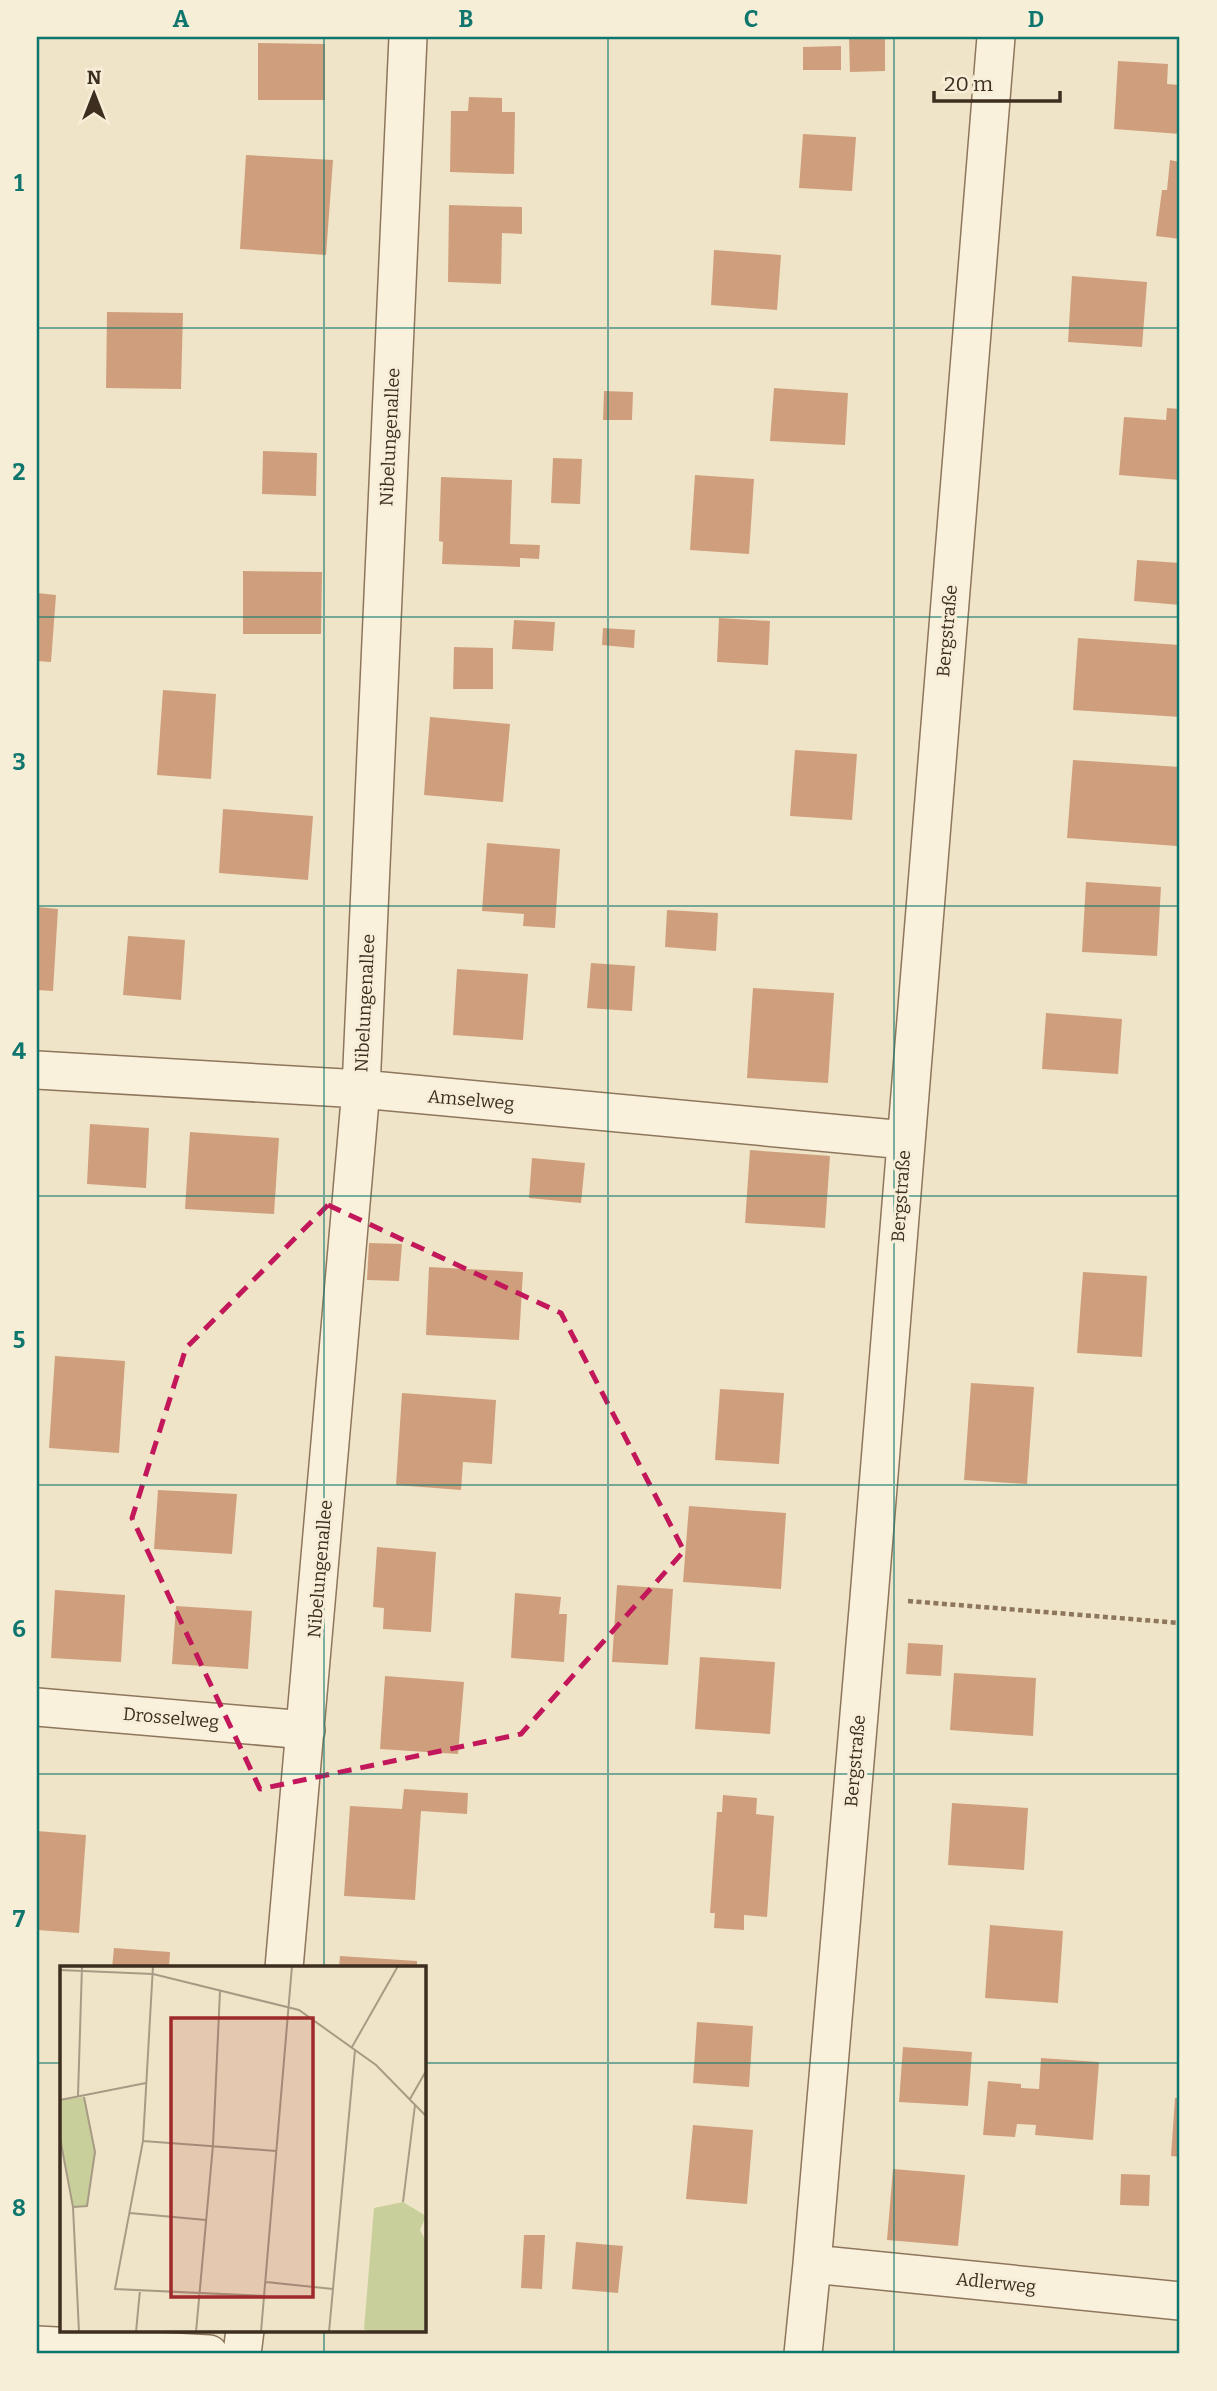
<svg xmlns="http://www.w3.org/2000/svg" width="1217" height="2391" font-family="Bitter,serif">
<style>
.building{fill:#cf9f7d}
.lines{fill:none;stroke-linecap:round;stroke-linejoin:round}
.street-casing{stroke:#8d765c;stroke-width:40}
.path{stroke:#8d765c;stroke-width:4.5;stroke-dasharray:5 3.5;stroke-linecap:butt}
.street{stroke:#faf1dc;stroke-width:37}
.marked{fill:none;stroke:#c2185b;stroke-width:5;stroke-dasharray:14 9;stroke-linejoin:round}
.grid{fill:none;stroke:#0f766e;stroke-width:2;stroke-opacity:0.55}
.labels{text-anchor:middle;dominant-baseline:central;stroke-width:6;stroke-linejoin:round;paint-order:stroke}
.street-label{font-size:18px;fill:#3d2e20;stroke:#f7eed8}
.inset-road{fill:none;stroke:#a89b85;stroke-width:2}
.view{fill:#9e2a2b;fill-opacity:0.15;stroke:#9e2a2b;stroke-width:3.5}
.inset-edge{fill:none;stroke:#3d2e20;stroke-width:3.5}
.neatline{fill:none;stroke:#0f766e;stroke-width:2.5}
.grid-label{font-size:23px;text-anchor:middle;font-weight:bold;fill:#0f766e}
</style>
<rect width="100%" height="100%" fill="#f0e4c8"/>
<path class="building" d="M849 37H885V71L850 72Z
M258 43 325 44V100H258Z
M841 46V70H803V47Z
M1118 61 1168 64 1167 84 1180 85V134L1114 129Z
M469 97 502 98V112H515L514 174 450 172 451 111H468Z
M803 134 856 137 852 191 799 188Z
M246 155 333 160 326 255 240 249Z
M1170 160 1180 162V239L1156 236 1162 190H1167Z
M449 205 522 207V234L502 233 501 284 448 282Z
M714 250 781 255 777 310 711 305Z
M1072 276 1147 282 1142 347 1068 342Z
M107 312 183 313 181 389 106 388Z
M774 388 848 393 845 445 770 441Z
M604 391 633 392 632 420H603Z
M1167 408 1180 409V480L1119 475 1124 417 1166 420Z
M263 451 317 453 316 496 262 494Z
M553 458 582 459 580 504 551 503Z
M695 475 754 479 749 554 690 550Z
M441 477 512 480 510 544 540 545 539 559 520 558V567L442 564 443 542 439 541Z
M1137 560 1180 563V605L1134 601Z
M243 571 322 572 321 634H243Z
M37 593 56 595 51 662 37 661Z
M719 618 770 621 768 665 717 662Z
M514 620 555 622 553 651 512 649Z
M603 628 635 630 634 648 602 645Z
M1078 638 1180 645V717L1073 710Z
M454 647 493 648V689H453Z
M163 690 216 694 211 779 157 775Z
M430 717 510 724 503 802 424 795Z
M795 750 857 754 852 820 790 816Z
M1073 760 1180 767 1177 846 1067 838Z
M223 809 313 816 308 880 219 873Z
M487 843 560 849 555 928 523 926 524 914 482 911Z
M1086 882 1161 887 1157 956 1082 952Z
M37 907 58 909 53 991 37 990Z
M667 910 718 913 716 951 665 947Z
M128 936 185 940 181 1000 123 995Z
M591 963 635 966 632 1011 587 1008Z
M457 969 528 974 523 1040 453 1035Z
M753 988 834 993 828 1083 747 1078Z
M1046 1013 1122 1019 1118 1074 1042 1069Z
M90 1124 149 1128 146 1188 87 1184Z
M190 1132 279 1138 274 1214 185 1209Z
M750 1150 830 1156 825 1228 745 1223Z
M532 1158 585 1163 581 1203 529 1198Z
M369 1243 402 1244 399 1281 367 1280Z
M429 1267 523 1272 519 1340 426 1335Z
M1083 1272 1147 1276 1142 1357 1077 1353Z
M55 1356 125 1361 119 1453 49 1448Z
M971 1383 1034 1387 1027 1484 964 1480Z
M720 1389 784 1393 779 1464 715 1460Z
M402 1393 496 1400 492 1464 463 1462 461 1490 396 1485Z
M158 1490 237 1494 232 1554 154 1549Z
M689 1506 786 1513 781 1589 683 1582Z
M377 1547 436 1552 431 1632 383 1629 384 1608 373 1607Z
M617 1585 673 1589 668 1665 612 1662Z
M55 1590 125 1595 121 1662 51 1658Z
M515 1593 561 1597 559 1614H567L564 1662 511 1658Z
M176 1606 252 1611 248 1669 172 1664Z
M908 1643 943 1645 941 1676 906 1674Z
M700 1657 775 1662 770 1734 695 1729Z
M954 1673 1036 1678 1033 1736 950 1730Z
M385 1676 464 1682 458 1754 380 1749Z
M404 1789 468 1793 467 1814 421 1811 415 1900 344 1896 350 1806 402 1809Z
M723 1795 757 1798 756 1814 774 1816 767 1917 744 1915V1930L714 1928 715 1913H710L717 1812H722Z
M952 1803 1028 1808 1024 1870 948 1865Z
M37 1831 86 1835 79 1933 37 1930Z
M990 1925 1063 1931 1058 2003 985 1998Z
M114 1948 170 1952 169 1968H112Z
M340 1956 417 1961V1968H339Z
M697 2022 753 2026 749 2087 693 2083Z
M903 2047 972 2052 968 2106 899 2102Z
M1041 2058 1099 2062 1093 2140 1035 2135 1036 2125 1017 2124 1015 2137 983 2135 988 2081 1021 2084V2088L1039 2089Z
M1175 2098H1180V2157L1171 2156Z
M693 2125 753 2130 747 2204 686 2199Z
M893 2169 965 2175 958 2246 887 2240Z
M1121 2174 1150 2175 1149 2206 1120 2205Z
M524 2235H545L542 2289 521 2288Z
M576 2242 623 2246 618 2293 572 2289Z"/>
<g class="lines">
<g class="street-casing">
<path id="street" d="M37 1070 361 1089 905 1140
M37 1707 306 1730
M284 1968 361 1089 408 37
M812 2264 1180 2301
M37 2345 209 2354
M242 2354 245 2330
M803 2354 812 2264 869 1598 996 37"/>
</g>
<path class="path" d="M908 1601 1180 1623"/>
<use href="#street" class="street"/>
</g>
<path class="marked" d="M328 1205 561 1313 684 1551 521 1734 260 1789 132 1518 186 1348Z"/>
<path class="grid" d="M324 37V1968M608 37V2354M894 37V2354M37 328H1180M37 617H1180M37 906H1180M37 1196H1180M37 1485H1180M37 1774H1180M37 2063H61M424 2063H1180M324 2330V2354"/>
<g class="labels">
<g class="street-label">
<text transform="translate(390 437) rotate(-87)">Nibelungenallee</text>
<text transform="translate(947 631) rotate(-85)">Bergstraße</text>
<text transform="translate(365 1003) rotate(-87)">Nibelungenallee</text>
<text transform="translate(471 1100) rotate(5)">Amselweg</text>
<text transform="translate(901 1196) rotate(-86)">Bergstraße</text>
<text transform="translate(320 1569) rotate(-85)">Nibelungenallee</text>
<text transform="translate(171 1718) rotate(5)">Drosselweg</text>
<text transform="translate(855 1761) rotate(-85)">Bergstraße</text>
<text transform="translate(996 2283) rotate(6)">Adlerweg</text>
</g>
</g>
<g transform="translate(60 1966)">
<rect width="366" height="366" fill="#f0e4c8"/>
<path d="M24 131 35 186 27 240 13 241 0 172V134ZM343 236 366 250 360 264 366 275V366H310L304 363 314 242Z" fill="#c9cf9b"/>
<path class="inset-road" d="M93 0 83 175 55 323 204 330M0 4 93 8 239 44 316 99 366 150M292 81 338 0M18 130 22 0M350 133 366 105M0 134 86 117M0 172 13 241 19 366M83 175 216 185M343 236 355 139M13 241 27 240 35 186 24 131M70 247 146 254M206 316 273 323M76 366 80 324M136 366 153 179 160 25M201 366 232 0M269 366 295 84"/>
<path class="view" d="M111 52H253V331H111Z"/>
<rect width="366" height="366" class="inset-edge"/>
</g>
<rect width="1217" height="2391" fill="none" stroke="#f7eed8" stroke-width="77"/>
<g transform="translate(94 94)" stroke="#f7eed8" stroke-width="5" paint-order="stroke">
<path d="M0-5L12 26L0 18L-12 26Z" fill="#3d2e20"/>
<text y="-10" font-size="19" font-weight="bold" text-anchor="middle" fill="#3d2e20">N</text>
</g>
<path d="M934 91v10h126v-10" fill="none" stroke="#3d2e20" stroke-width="3.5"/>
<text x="944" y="91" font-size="21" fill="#3d2e20" stroke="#f7eed8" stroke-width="5" paint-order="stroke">20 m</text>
<rect x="38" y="38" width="1140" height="2314" class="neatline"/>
<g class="grid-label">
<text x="181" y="27">A</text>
<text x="466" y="27">B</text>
<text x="751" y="27">C</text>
<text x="1036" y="27">D</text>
<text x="19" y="191">1</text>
<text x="19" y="480">2</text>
<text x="19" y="770">3</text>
<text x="19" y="1059">4</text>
<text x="19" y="1348">5</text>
<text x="19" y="1637">6</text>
<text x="19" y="1927">7</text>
<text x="19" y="2216">8</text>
</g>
</svg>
